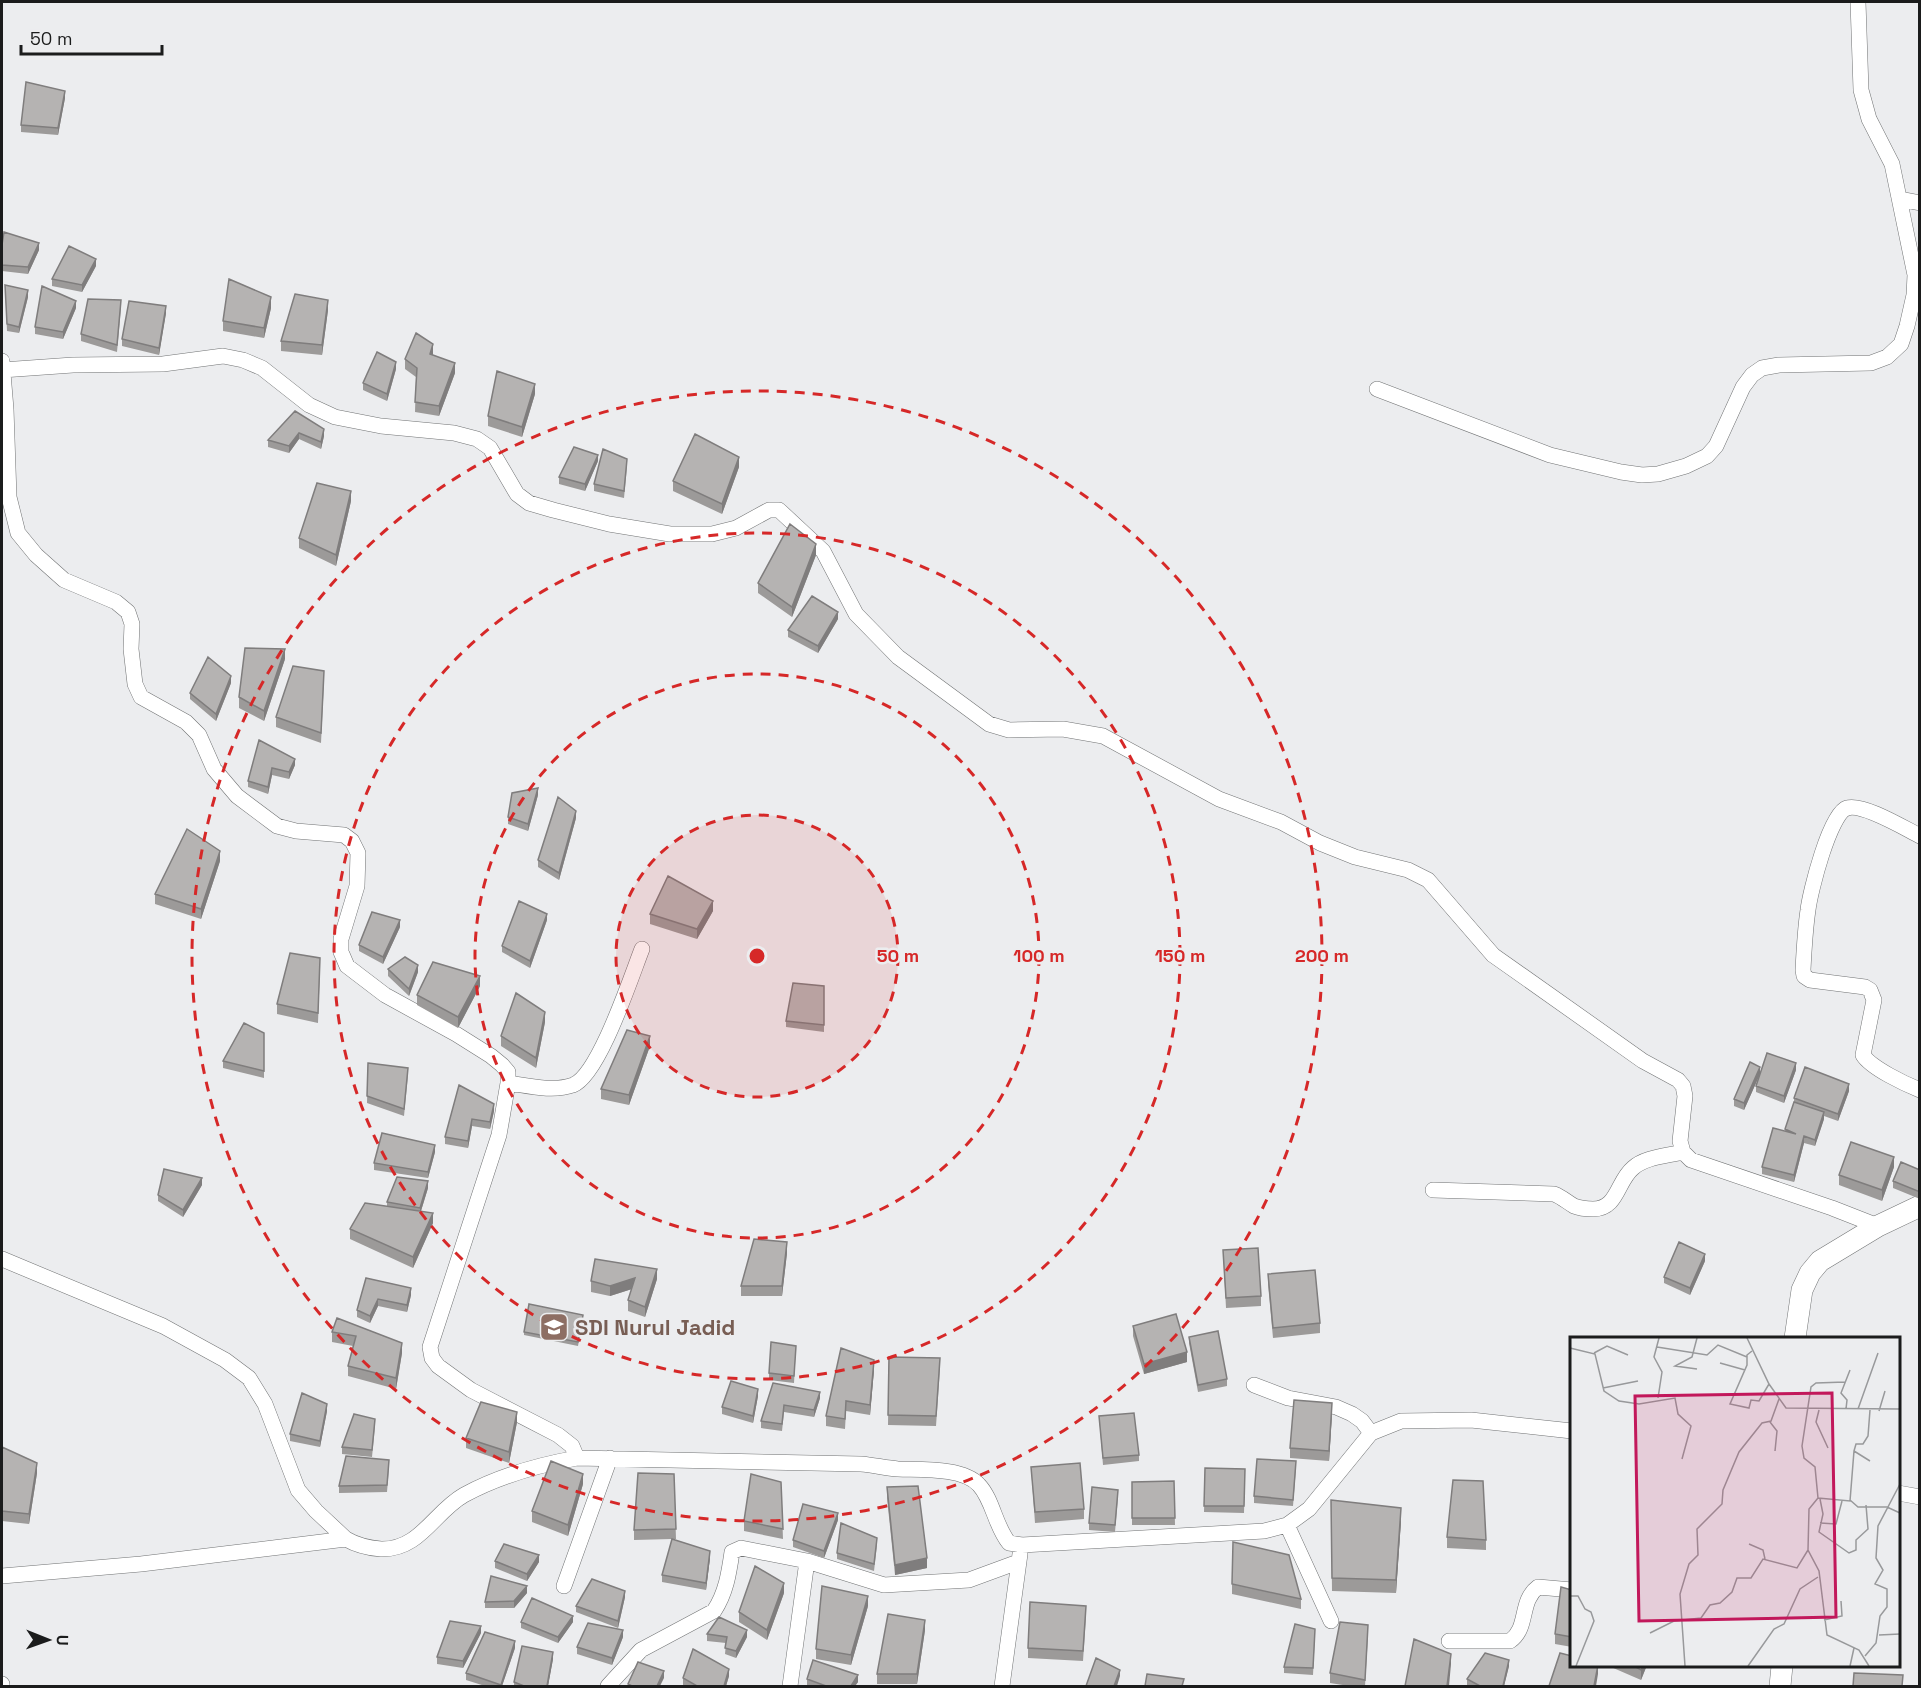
<svg xmlns="http://www.w3.org/2000/svg" width="1921" height="1688" font-family="'Space Grotesk',sans-serif">
<style>
.lines{fill:none;stroke-linecap:round;stroke-linejoin:round}
.street-casing{stroke:#717374;stroke-width:16}
.secondary-casing{stroke:#717374;stroke-width:22}
.street{stroke:#fff;stroke-width:15}
.secondary{stroke:#fff;stroke-width:21}
.wall{fill:#9c9a99}
.shaded-wall{fill:#7f7d7d}
.building{fill:#b5b3b2;stroke:#7f7d7d;stroke-width:1.5}
.ring{fill:none;stroke:#d62828;stroke-width:3;stroke-dasharray:10 8}
.labels{text-anchor:middle;dominant-baseline:central;stroke-width:5;stroke-linejoin:round;paint-order:stroke}
.education-label{font-size:22px;font-weight:bold;fill:#785e54;stroke:#ecedef;text-anchor:start}
.inset-road{fill:none;stroke:#98999b;stroke-width:1.5}
.view{fill:#c2185b;fill-opacity:0.15;stroke:#c2185b;stroke-width:3}
.inset-edge{fill:none;stroke:#1b1c1c;stroke-width:3}
.centre{fill:#d62828;stroke:#ecedef;stroke-width:3}
.ring-label{font-size:18px;text-anchor:middle;font-weight:bold;fill:#d62828;stroke:#ecedef;stroke-width:5;stroke-linejoin:round;paint-order:stroke}
</style>
<rect width="100%" height="100%" fill="#ecedef"/>
<g class="lines">
<g class="street-casing">
<path id="street" d="M1900 199 1920 203
M2 361 6 409 9 497 18 533 36 555 64 580 116 602 128 612 132 624 131 649 135 684 141 697 186 722 199 735 214 769 237 796 277 826 296 831 344 835 352 841 358 853 357 886 341 939V952L347 966 385 995 456 1034 491 1056 502 1065 508 1072V1083L499 1135 430 1347 432 1358 438 1366 471 1390 558 1435 572 1446 577 1458
M2 370 73 365 163 364 223 356 243 360 262 368 309 405 335 417 381 426 454 433 477 439 490 448 517 494 529 503 553 510 609 524 670 534H712L736 528 769 510H779L823 551 856 614 898 657 989 724 1009 730 1063 729 1103 736 1219 799 1281 822 1320 843 1355 857 1408 870 1428 880 1493 955 1643 1061 1678 1080 1683 1086 1685 1096 1680 1141 1683 1152 1691 1160 1832 1208 1878 1226
M1377 389 1550 455 1621 472 1642 475 1658 474 1686 466 1707 456 1716 446 1743 387 1752 375 1762 368 1779 365 1871 363 1887 357 1901 344 1907 326 1914 295 1915 275 1892 164 1869 119 1861 90 1858 2
M1920 836C1904 828 1863 803 1847 808 1830 813 1810 892 1808 910 1805 930 1804 950 1803 970L1804 976 1810 980 1865 987 1870 990 1874 1000 1863 1055C1871 1068 1905 1084 1920 1090
M508 1083C529 1086 553 1092 573 1085 599 1075 631 977 642 949
M1433 1190 1554 1194C1562 1197 1567 1202 1574 1206 1579 1208 1587 1209 1593 1209 1618 1209 1617 1181 1633 1168 1645 1157 1667 1156 1683 1152
M2 1259 163 1326 225 1360 249 1378 265 1404 298 1490 316 1511 346 1539
M1254 1385 1288 1398 1336 1407 1352 1414 1362 1421 1371 1433
M1898 1493 1920 1497
M1287 1525 1331 1621
M2 1576 141 1564 346 1539C358 1546 368 1548 381 1549 420 1550 434 1512 464 1495 499 1476 538 1465 577 1458L861 1464C873 1465 886 1468 898 1469 920 1470 963 1467 979 1485 993 1500 995 1526 1009 1543L1022 1545 1264 1531 1287 1525 1309 1509 1371 1433 1401 1421 1471 1420 1572 1431
M564 1586 610 1458
M1449 1641H1510C1529 1628 1519 1601 1538 1587L1572 1590
M2 1684V1686
M608 1686 641 1650 714 1611C726 1593 729 1573 732 1552L741 1548 807 1561 884 1585 969 1580 1018 1562
M790 1686 807 1561
M1002 1686 1020 1554"/>
</g>
<g class="secondary-casing">
<path id="secondary" d="M1795 1338 1802 1290 1810 1273 1820 1261 1878 1226 1920 1206
M1780 1686 1782 1666"/>
</g>
<use href="#street" class="street"/>
<use href="#secondary" class="secondary"/>
</g>
<path class="wall" d="M65 98 58 135 21 132V125Z
M2 245 39 250 28 274 2 271Z
M96 266 82 292 52 286V279Z
M5 285 28 297 19 333 7 331Z
M121 307 117 352 81 341V334Z
M76 308 63 339 35 334V327Z
M271 308 264 338 223 331V321Z
M328 310 322 355 281 351V341Z
M166 313 159 355 122 346V339Z
M433 355 455 373 439 416 415 412 416 377 405 369V359Z
M396 369 387 401 363 390V383Z
M535 394 522 437 488 426V416Z
M295 411 324 436 321 449 299 439 289 453 268 447V440Z
M598 461 585 491 559 484V477Z
M627 466 624 498 594 491V484Z
M739 467 722 514 673 491V481Z
M351 501 336 566 299 548V538Z
M816 555 792 617 758 593V583Z
M838 619 818 653 788 637V630Z
M285 659 264 721 239 708V697Z
M324 681 321 743 276 727V717Z
M231 683 216 721 190 699V693Z
M259 740 295 765 289 779 272 775 268 794 248 787V781Z
M538 795 528 831 508 824V817Z
M576 818 559 880 538 867V860Z
M220 861 201 919 155 904V894Z
M713 911 697 939 650 924V914Z
M547 920 530 968 502 952V946Z
M400 927 383 964 359 951V945Z
M320 968 318 1023 277 1014V1004Z
M388 969 418 972 409 996 388 976Z
M480 986 458 1028 417 1005V995Z
M824 986V1032L786 1027V1021Z
M545 1022 536 1068 501 1046V1036Z
M264 1033V1078L223 1068V1061Z
M650 1046 629 1105 601 1099V1089Z
M368 1063 408 1075 404 1116 367 1103Z
M1796 1070 1784 1103 1756 1092V1086Z
M1760 1074 1744 1110 1734 1106V1099Z
M459 1085 494 1111 490 1129 472 1126 468 1148 445 1144V1137Z
M1849 1091 1838 1121 1824 1116V1119L1815 1146 1804 1143 1794 1182 1762 1174V1167L1785 1131 1794 1103V1098Z
M435 1152 428 1178 374 1170V1163Z
M1894 1167 1882 1201 1839 1185V1175Z
M1920 1170V1199L1893 1188V1181Z
M202 1185 183 1217 158 1201V1195Z
M428 1188 421 1211 433 1223 413 1268 350 1239V1229L387 1206V1202Z
M1223 1250 1261 1296V1306L1226 1308Z
M787 1253 782 1296H741V1286Z
M1705 1261 1690 1295 1664 1283V1277Z
M1268 1274 1320 1323V1333L1273 1338 1268 1284Z
M366 1278 411 1295 407 1312 378 1306 370 1323 357 1317V1310Z
M657 1279 645 1317 628 1311V1300L632 1289 610 1296 591 1292V1281Z
M583 1318 578 1346 524 1335V1332Z
M1133 1326 1187 1362 1144 1374 1133 1336Z
M332 1332 402 1343V1353L396 1389 348 1376V1366L353 1346 332 1342Z
M1189 1337 1227 1379V1386L1198 1392 1189 1343Z
M796 1346 794 1383 769 1380V1373Z
M889 1357 940 1368 936 1426 888 1425Z
M874 1370 870 1415 846 1411 845 1429 826 1426V1416Z
M773 1383 820 1398 814 1417 784 1412 782 1431 761 1428V1421Z
M758 1396 753 1423 722 1414V1407Z
M327 1411 320 1447 290 1441V1434Z
M1332 1413 1329 1461 1290 1458V1448Z
M1099 1416 1139 1455V1461L1103 1465Z
M517 1422 509 1463 466 1448V1438Z
M375 1426 372 1457 342 1454V1447Z
M2 1447 37 1473 29 1524 2 1521Z
M389 1467 387 1492 339 1493V1486Z
M1031 1467 1084 1509V1519L1035 1523Z
M1205 1468 1245 1469 1244 1513 1204 1512Z
M1296 1468 1293 1506 1254 1503V1496Z
M674 1474 676 1539H673L710 1558 706 1590 662 1582V1575L672 1539 634 1540V1530Z
M1174 1481 1175 1525H1132V1482Z
M781 1482 783 1539 744 1531V1521Z
M583 1484 568 1536 532 1522V1511Z
M887 1487 927 1568 895 1575 887 1498Z
M1118 1497 1115 1532 1089 1530V1523Z
M1331 1500 1401 1521 1396 1593 1332 1591Z
M838 1520 824 1558 793 1547V1540Z
M1447 1537 1486 1540V1550L1447 1548Z
M877 1545 874 1571 837 1559V1553Z
M495 1561 539 1562 527 1581 495 1568Z
M1232 1584 1301 1599V1609L1232 1594Z
M1572 1590V1647L1555 1644V1634Z
M527 1593 514 1608H485V1602Z
M784 1593 767 1640 739 1622V1612Z
M625 1597 618 1628 576 1612V1606Z
M868 1606 851 1665 816 1659V1649Z
M1086 1616 1083 1661 1028 1658V1648Z
M521 1622H573L558 1643 521 1628Z
M925 1630 917 1684H877V1674Z
M481 1633 463 1668 437 1664V1657Z
M707 1634 747 1637 736 1658 725 1654 726 1643 707 1641Z
M1315 1635 1313 1675 1284 1673V1667Z
M1368 1636 1365 1686H1349L1330 1683V1673Z
M623 1637 612 1665 577 1654V1647Z
M515 1648 502 1686H485L466 1680V1673Z
M553 1659 548 1686H514V1682Z
M1611 1665H1647L1641 1680 1611 1667Z
M1509 1666 1504 1686H1467V1679Z
M729 1676 726 1686H686L683 1685V1678Z
M807 1679 858 1682 855 1686H807Z"/>
<path class="shaded-wall" d="M65 91V98L58 135V128Z
M39 243V250L28 274V267Z
M96 259V266L82 292V285Z
M28 290V297L19 333V327Z
M271 297V308L264 338V328Z
M328 300V310L322 355V345Z
M76 301V308L63 339V332Z
M166 306V313L159 355V348Z
M433 344V354L430 364V354Z
M396 362V369L387 401V394Z
M455 363V373L439 416V406Z
M535 384V394L522 437V427Z
M324 429V436L321 449V442Z
M299 433V439L289 453V446Z
M598 455V461L585 491V484Z
M739 457V467L722 514V504Z
M351 491V501L336 566V555Z
M816 544V555L792 617V607Z
M838 612V619L818 653V646Z
M285 649V659L264 721V711Z
M231 676V683L216 721V714Z
M295 759V765L289 779V772Z
M272 768V775L268 794V787Z
M538 788V795L528 831V824Z
M576 811V818L559 880V873Z
M220 851V861L201 919V909Z
M713 901V911L697 939V929Z
M547 914V920L530 968V961Z
M400 920V927L383 964V957Z
M418 965V972L409 996V989Z
M480 976V986L458 1028V1017Z
M545 1012V1022L536 1068V1058Z
M650 1036V1046L629 1105V1095Z
M1796 1063V1070L1784 1103V1096Z
M1760 1067V1074L1744 1110V1103Z
M1849 1084V1091L1838 1121V1114Z
M494 1104V1111L490 1129V1122Z
M1824 1112V1119L1815 1146V1140Z
M472 1119V1126L468 1148V1141Z
M1804 1136V1143L1794 1182V1175Z
M435 1145V1152L428 1178V1172Z
M1894 1157V1167L1882 1201V1190Z
M202 1178V1185L183 1217V1210Z
M428 1181V1188L420 1214V1208Z
M433 1213V1223L413 1268V1257Z
M787 1242V1253L782 1296V1286Z
M1705 1254V1261L1690 1295V1288Z
M657 1269V1279L645 1317V1307Z
M635 1278V1288L610 1296V1286Z
M411 1288V1295L407 1312V1305Z
M378 1299V1306L370 1323V1316Z
M402 1343V1353L396 1389V1378Z
M1187 1352V1362L1144 1374V1364Z
M874 1360V1370L870 1415V1405Z
M758 1389V1396L753 1423V1416Z
M820 1392V1398L814 1417V1410Z
M1332 1403V1413L1329 1461V1451Z
M327 1404V1411L320 1447V1441Z
M517 1412V1422L509 1463V1452Z
M37 1463V1473L29 1524V1514Z
M583 1474V1484L568 1536V1525Z
M1401 1508V1521L1396 1593V1580Z
M838 1513V1520L824 1558V1551Z
M710 1551V1558L706 1590V1583Z
M539 1555V1562L527 1581V1574Z
M927 1558V1568L895 1575V1565Z
M784 1583V1593L767 1640V1630Z
M527 1586V1593L514 1608V1601Z
M625 1591V1597L618 1628V1621Z
M868 1596V1606L851 1665V1655Z
M573 1616V1622L558 1643V1637Z
M925 1620V1630L917 1684V1674Z
M481 1626V1633L463 1668V1661Z
M623 1630V1637L612 1665V1658Z
M747 1630V1637L736 1658V1651Z
M515 1641V1648L502 1686H501Z
M553 1652V1659L548 1686H547Z
M1451 1654V1664L1449 1686H1447Z
M1509 1660V1666L1504 1686H1503Z
M1598 1665V1674L1596 1686H1594Z
M1643 1665H1647L1641 1680V1670Z
M729 1669V1676L726 1686H724Z
M1120 1670V1676L1117 1686H1114Z
M664 1671V1678L660 1686H657Z
M858 1675V1682L855 1686H851Z"/>
<path class="building" d="M26 82 65 91 58 128 21 125Z
M4 232 39 243 28 267 2 265V245Z
M69 246 96 259 82 285 52 279Z
M229 279 271 297 264 328 223 321Z
M5 285 28 290 19 327 7 324Z
M42 286 76 301 63 332 35 327Z
M295 294 328 300 322 345 281 341Z
M88 299 121 300 117 345 81 334Z
M129 301 166 306 159 348 122 339Z
M416 333 433 344 430 354 455 363 439 406 415 402 417 368 405 359Z
M377 352 396 362 387 394 363 383Z
M497 371 535 384 522 427 488 416Z
M295 411 324 429 321 442 299 433 289 446 268 440Z
M695 434 739 457 722 504 673 481Z
M574 447 598 455 585 484 559 477Z
M603 449 627 459 624 491 594 484Z
M317 483 351 491 336 555 299 538Z
M790 524 816 544 792 607 758 583Z
M812 596 838 612 818 646 788 630Z
M245 648 285 649 264 711 239 697Z
M208 657 231 676 216 714 190 693Z
M293 666 324 671 321 733 276 717Z
M259 740 295 759 289 772 272 768 268 787 248 781Z
M538 788 528 824 508 817 512 793Z
M558 797 576 811 559 873 538 860Z
M187 829 220 851 201 909 155 894Z
M668 876 713 901 697 929 650 914Z
M519 901 547 914 530 961 502 946Z
M372 912 400 920 383 957 359 945Z
M290 953 320 958 318 1013 277 1004Z
M405 957 418 965 409 989 388 969Z
M433 962 480 976 458 1017 417 995Z
M793 983 824 986V1025L786 1021Z
M516 993 545 1012 536 1058 501 1036Z
M244 1023 264 1033V1071L223 1061Z
M627 1030 650 1036 629 1095 601 1089Z
M1767 1053 1796 1063 1784 1096 1756 1086Z
M1750 1062 1760 1067 1744 1103 1734 1099Z
M368 1063 408 1068 404 1109 367 1096Z
M1805 1067 1849 1084 1838 1114 1794 1098Z
M459 1085 494 1104 490 1122 472 1119 468 1141 445 1137Z
M1794 1102 1824 1112 1815 1140 1804 1136 1794 1175 1762 1167 1773 1128 1796 1134 1785 1129Z
M382 1133 435 1145 428 1172 374 1163Z
M1851 1142 1894 1157 1882 1190 1839 1175Z
M1901 1162 1920 1170V1192L1893 1181Z
M164 1169 202 1178 183 1210 158 1195Z
M397 1177 428 1181 420 1208 387 1202Z
M365 1203 433 1213 413 1257 350 1229Z
M754 1239 787 1242 782 1286H741Z
M1679 1242 1705 1254 1690 1288 1664 1277Z
M1258 1248 1261 1296 1226 1298 1223 1250Z
M595 1259 657 1269 645 1307 628 1300 635 1278 610 1286 591 1281Z
M1315 1270 1320 1323 1273 1328 1268 1274Z
M366 1278 411 1288 407 1305 378 1299 370 1316 357 1310Z
M529 1304 583 1315 578 1342 524 1332Z
M1176 1314 1187 1352 1144 1364 1133 1326Z
M337 1318 402 1343 396 1378 348 1366 356 1336 332 1332Z
M1218 1331 1227 1379 1198 1385 1189 1337Z
M771 1342 796 1346 794 1376 769 1373Z
M841 1348 874 1360 870 1405 846 1401 845 1419 826 1416Z
M889 1357 940 1358 936 1416 888 1415Z
M731 1381 758 1389 753 1416 722 1407Z
M773 1383 820 1392 814 1410 784 1405 782 1424 761 1421Z
M302 1393 327 1404 320 1441 290 1434Z
M1294 1400 1332 1403 1329 1451 1290 1448Z
M481 1402 517 1412 509 1452 466 1438Z
M1134 1413 1139 1455 1103 1458 1099 1416Z
M354 1414 375 1419 372 1450 342 1447Z
M2 1447 37 1463 29 1514 2 1511Z
M346 1456 389 1460 387 1485 339 1486Z
M1257 1459 1296 1461 1293 1500 1254 1496Z
M551 1461 583 1474 568 1525 532 1511Z
M1080 1463 1084 1509 1035 1512 1031 1467Z
M1205 1468 1245 1469 1244 1506H1204Z
M638 1473 674 1474 676 1529 634 1530Z
M751 1474 781 1482 783 1529 744 1521Z
M1453 1480 1483 1481 1486 1540 1447 1537Z
M1174 1481 1175 1518H1132V1482Z
M918 1486 927 1558 895 1565 887 1487Z
M1092 1487 1118 1490 1115 1525 1089 1523Z
M1331 1500 1401 1508 1396 1580 1332 1578Z
M803 1504 838 1513 824 1551 793 1540Z
M841 1523 877 1538 874 1564 837 1553Z
M672 1539 710 1551 706 1583 662 1575Z
M1233 1542 1289 1555 1301 1599 1232 1584Z
M504 1544 539 1555 527 1574 495 1561Z
M755 1566 784 1583 767 1630 739 1612Z
M491 1576 527 1586 514 1601 485 1602Z
M592 1579 625 1591 618 1621 576 1606Z
M822 1586 868 1596 851 1655 816 1649Z
M1561 1587 1572 1590V1637L1555 1634Z
M532 1598 573 1616 558 1637 521 1622Z
M1030 1602 1086 1606 1083 1651 1028 1648Z
M888 1614 925 1620 917 1674H877Z
M719 1617 747 1630 736 1651 725 1648 727 1637 707 1634Z
M450 1621 481 1626 463 1661 437 1657Z
M1340 1622 1368 1625 1365 1680 1330 1673Z
M588 1623 623 1630 612 1658 577 1647Z
M1295 1624 1315 1629 1313 1668 1284 1667Z
M485 1632 515 1641 501 1685 466 1673Z
M1414 1639 1451 1654 1447 1686H1405Z
M522 1646 553 1652 547 1686H524L514 1682Z
M693 1649 729 1669 724 1686H697L683 1678Z
M1485 1653 1509 1660 1503 1686H1480L1467 1679Z
M1560 1653 1572 1656V1665H1598L1594 1686H1549Z
M1096 1658 1120 1670 1114 1686H1086Z
M813 1660 858 1675 851 1686H826L807 1679Z
M638 1662 664 1671 657 1686H632L628 1684Z
M1632 1665H1643L1641 1670Z
M1854 1673 1903 1675 1902 1686H1853Z
M1147 1674 1184 1679 1182 1686H1145Z"/>
<circle cx="757" cy="956" r="141" fill="#d62828" fill-opacity=".12"/>
<g class="ring">
<circle cx="757" cy="956" r="141"/>
<circle cx="757" cy="956" r="282"/>
<circle cx="757" cy="956" r="423"/>
<circle cx="757" cy="956" r="565"/>
</g>
<defs>
<g id="school-square" transform="scale(1.5)"><rect x="-9" y="-9" width="18" height="18" rx="4" fill="#8d6e63" stroke="#ecedef"/><path d="M0-5L7-2L0 1L-7-2ZM-4 1L0 2.5L4 1V4Q0 6-4 4Z" fill="#fff"/></g>
</defs>
<g fill-rule="evenodd">
<use href="#school-square" x="554" y="1327"/>
</g>
<g class="labels">
<g class="education-label">
<text x="575" y="1327">SDI Nurul Jadid</text>
</g>
</g>
<g transform="translate(1570 1337)">
<rect width="330" height="330" fill="#ecedef"/>
<path class="inset-road" d="M177 1 199 47 216 71 330 72M87 10 137 18 148 8 177 20M0 11 25 17 34 54 49 64 69 67 105 61 108 77 121 89 112 122M182 14 177 18V28L160 67 179 71 181 63 189 64 199 47M24 16 37 9 58 18M150 26 175 33M127 32 105 29 122 20 127 1M275 45 246 46 241 50 232 109 234 121 245 130 248 161 239 172 238 213 249 234 257 298 289 313 299 329M33 51 68 44M88 61 92 35 84 20 89 1M276 72 277 63 271 56 280 33M288 72 308 16M249 73 246 85 258 111M309 74 315 54M200 85 207 94 205 114M284 114 300 124M248 161 280 164 284 114 286 107H293L298 99 300 73M250 162 253 177 249 195 279 216 286 213V203L298 192 296 168M280 163 288 170H317L330 176M250 186 266 187 272 164M179 207 193 213 195 222M0 259H8L15 272 21 275 24 284 6 329M254 283 272 279 271 264M80 296 104 284 131 281 140 268 150 266 162 255 167 241H181L193 222 227 231 238 213M309 298 330 297M295 319 306 306 310 279 317 270V252L305 247 313 233 306 221 308 189 330 147M115 329 110 257 119 227 128 218 127 192 152 167 153 153 169 115 192 86 201 84 209 62M178 329 204 292 214 287 230 252 248 240M280 329 284 311"/>
<path class="view" d="M262 56 266 280 69 284 65 59Z"/>
<rect width="330" height="330" class="inset-edge"/>
</g>
<circle cx="757" cy="956" r="9" class="centre"/>
<g class="ring-label">
<text x="898" y="962">50 m</text>
<text x="1039" y="962">100 m</text>
<text x="1180" y="962">150 m</text>
<text x="1322" y="962">200 m</text>
</g>
<rect width="1921" height="1688" fill="none" stroke="#1b1c1c" stroke-width="6"/>
<g transform="translate(48 1640) rotate(91)" stroke="#ecedef" stroke-width="4.5" paint-order="stroke">
<path d="M0-4.5L10 22L0 15L-10 22Z" fill="#1b1c1c"/>
<text y="-9" font-size="16" font-weight="bold" text-anchor="middle" fill="#1b1c1c">U</text>
</g>
<path d="M21 45v9h141v-9" fill="none" stroke="#1b1c1c" stroke-width="3"/>
<text x="30" y="45" font-size="18" fill="#1b1c1c" stroke="#ecedef" stroke-width="4.5" paint-order="stroke">50 m</text>
</svg>
